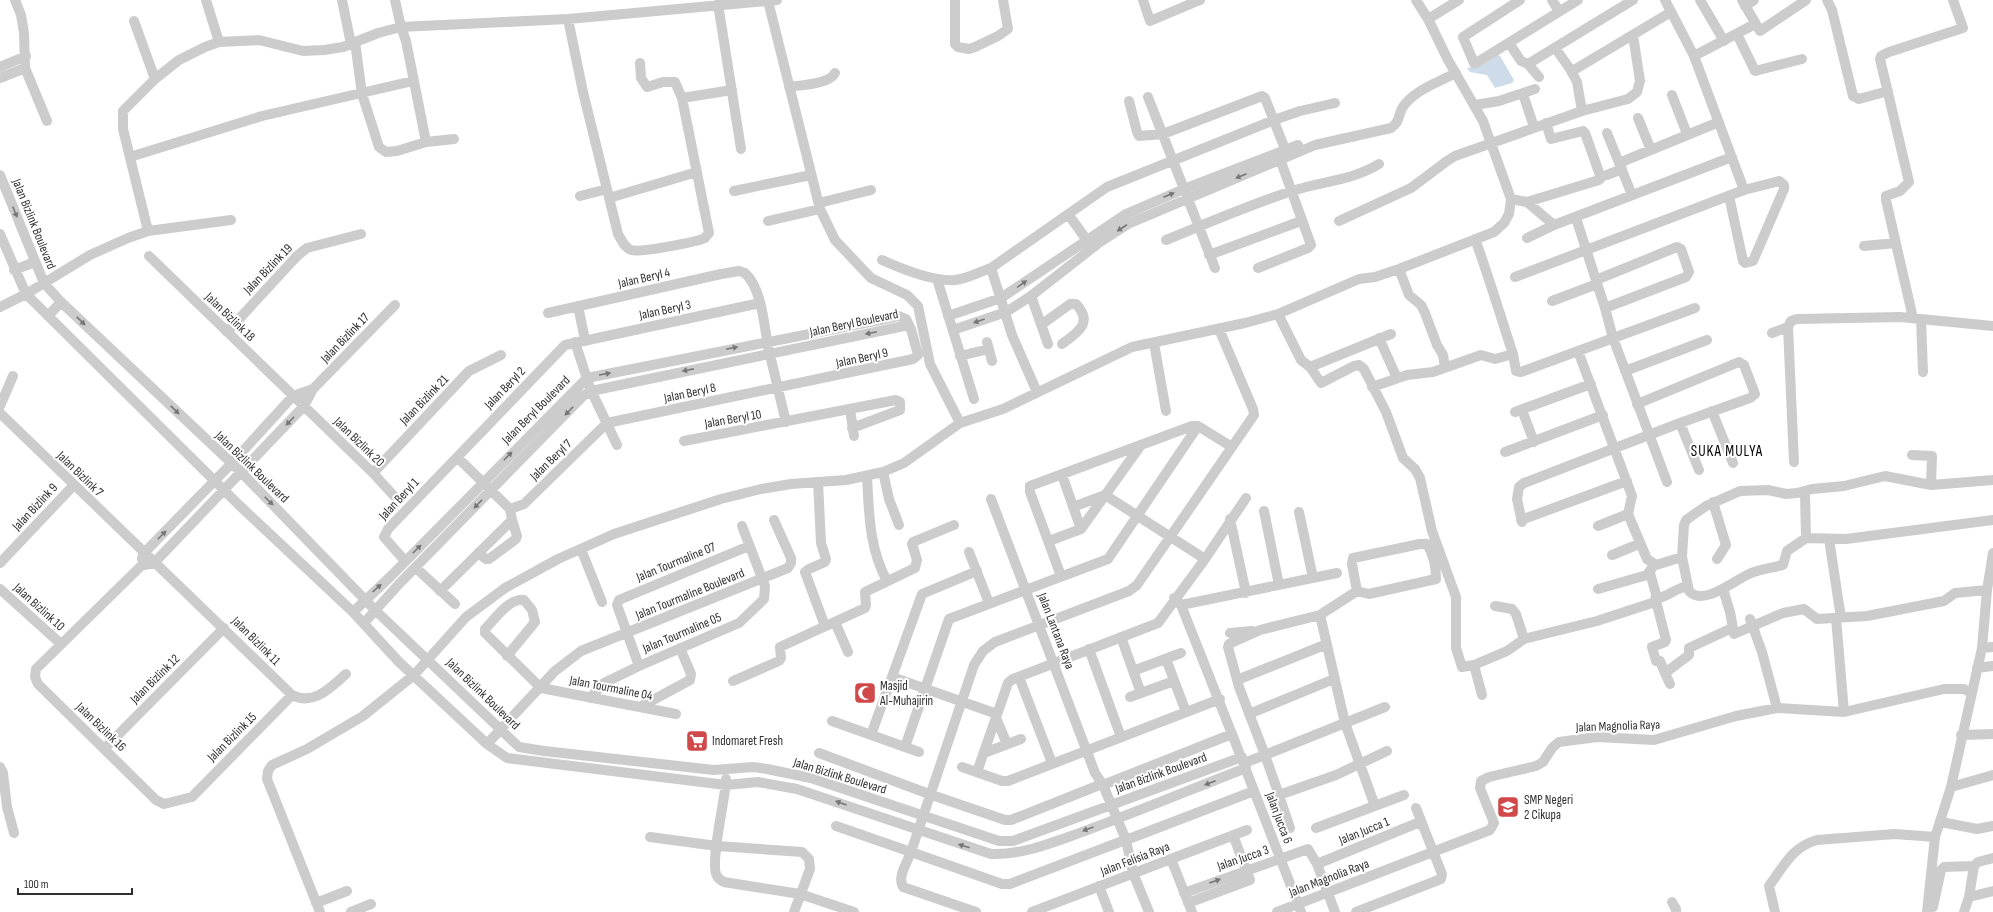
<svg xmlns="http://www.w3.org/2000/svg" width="1993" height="912" font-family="'Sofia Sans Condensed',sans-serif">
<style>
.water{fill:#cddce8}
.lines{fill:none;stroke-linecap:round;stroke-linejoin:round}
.minor{stroke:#ccc;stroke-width:10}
.oneway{fill:#767676}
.labels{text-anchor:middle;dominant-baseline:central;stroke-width:4;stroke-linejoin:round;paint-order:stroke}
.street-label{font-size:13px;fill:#2f2f2f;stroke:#fff}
.poi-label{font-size:13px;fill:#2f2f2f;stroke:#fff;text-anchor:start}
.quarter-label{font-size:15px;letter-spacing:1px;fill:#000;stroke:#fff}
</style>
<rect width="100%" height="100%" fill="#fff"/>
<path class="water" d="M1498 55 1500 56 1514 80 1512 83 1495 88 1487 75 1470 72 1467 68 1482 65Z"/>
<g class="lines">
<path class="minor" d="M15 0 21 15 24 33 25 68 47 121
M206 0 219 42
M342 0 351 44
M395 0 401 27 568 19 777 0
M955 0V44L958 47 969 49 975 47 998 36 1008 29 1003 0
M1143 0 1150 21 1200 0
M1520 0 1463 37 1474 63H1476L1578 0
M1552 0 1559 11
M1665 0 1694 56 1744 190
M1700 0 1724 41
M1742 0 1760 31 1806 0
M1827 0 1832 10 1853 96 1859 99 1888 91
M768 1 820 209 835 240 871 278 907 295 918 306 930 364 960 423
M718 4 741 149
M1745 6 1754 0
M568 19 583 92 618 234C622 241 624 247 631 250 640 253 696 242 705 238 705 237 709 233 709 233L682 98 732 90
M1428 19 1459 0
M134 21 155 79
M1737 34 1755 71 1802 59
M355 42 362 94 379 147 386 152 397 151 426 142 454 139
M1509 43 1521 61 1528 64 1633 0
M1556 49 1570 69 1574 70 1671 12
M1694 56 1755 24
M640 63 641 78 647 87 663 82H675L682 98
M1528 64 1539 77
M0 67 26 56
M1570 69 1577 82 1582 111
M0 78 25 68
M789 87C801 85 830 84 835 73
M1523 94 1534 127
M1672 95 1687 134
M1148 97 1215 268
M1129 101 1137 132 1139 136 1163 134 1262 96 1265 98 1285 149
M1475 105 1499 101 1535 89
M1638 118 1651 150
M1607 133 1632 195
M130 157 262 116 413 81
M1619 163 1719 122
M0 175 44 283 61 302 241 472 375 610 519 747 544 751 714 770 753 767 767 769 811 778 999 841H1013L1242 757
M1607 175 1622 169
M734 191 811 175
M580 196 607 189
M609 198 697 172
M1511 199 1527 202 1554 225 1732 157
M1527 202 1599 180 1601 178 1585 133 1583 131 1551 139 1546 123
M819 203 871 190
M1068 214 1086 239
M1576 218 1605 308 1613 338 1667 482
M768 221 820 209
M1339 221 1411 188 1447 161 1455 156 1582 111 1628 99 1637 92 1640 81 1633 35
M148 231 123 129V111L155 79 179 60 205 47 219 42 259 40 303 51 324 50 343 47 378 33 401 27 406 41 426 142
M0 234 26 294 240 506 353 612 399 662 487 744 507 758 726 785 758 782 797 789 991 854C1024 855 1054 842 1085 831 1139 811 1192 789 1246 768
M1527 238 1554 225
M1475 239C1489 277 1500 315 1513 354
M1166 240C1208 223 1249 205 1292 191 1322 181 1351 181 1379 164
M1864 246 1896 243
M1209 255 1301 221
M149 256 373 473 394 496
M882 260C902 269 933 282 955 280 967 279 979 272 991 268L1107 187 1274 120 1300 111 1335 103
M991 268 1012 335 1037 392
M1258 268 1308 248 1311 245 1280 159
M1399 269 1409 295 1421 305 1425 313 1437 345 1443 355 1445 367
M14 270 35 262
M1515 277 1744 190 1779 181 1784 185V189L1753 261 1745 263 1743 261 1729 196
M937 279 974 399
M1596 280 1677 247 1681 249 1689 272 1686 277 1605 308
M1031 296 1048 344
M1552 301 1597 284
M578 306 585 340
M0 307 26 294 90 255 128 238 148 231 231 220
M548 313 721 274 739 271 745 273C763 290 764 328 769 351 775 375 780 398 786 422
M1278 314 1301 360 1310 367 1321 383 1354 366 1359 365 1364 369 1386 412 1403 458 1415 469 1420 478 1432 531 1456 597V648L1462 667 1474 665 1507 651 1524 639 1597 621 1655 602 1656 594 1650 573
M48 316 61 302
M948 316 1001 298 1126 214 1184 189 1298 145
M1913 318 1886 200V196L1900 191 1909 182 1880 59 1881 56 1889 52 1963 28 1953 0
M1921 319 1923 372
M1041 325 1070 304H1076C1094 323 1077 333 1062 344
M953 330 1006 312 1031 296 1100 242 1128 224 1315 145 1391 128C1402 120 1397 113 1405 104 1418 89 1438 82 1456 73
M227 332 297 256 307 248 361 234
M1772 333 1788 327
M1379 338 1397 378
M575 342 590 388 617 445
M987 342 992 361
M1154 343 1166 411
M1578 351 1632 496 1628 514 1647 559 1656 565 1682 557 1684 525 1686 520 1706 506 1740 491 1768 490 1786 494 1797 493 1812 489 1844 486 1885 476 1931 485 1993 480
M960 356 989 349
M1310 367 1391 334
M1625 371 1707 340
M1372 387 1407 375 1433 372 1481 355 1495 359 1513 354 1516 371 1521 372 1695 308
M0 406 13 376
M850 409 854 436
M1522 410 1534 442
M1712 411 1733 463
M1515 412 1591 384
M0 413 292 695C314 706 330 688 346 674
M1680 423 1699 470
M684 441 896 400 900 402V410L852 428
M1505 452 1603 415
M1912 455 1932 456 1931 485
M457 457 510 509
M1794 462 1788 327 1791 321 1797 319 1900 317 1993 326
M883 472 889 499 899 525
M373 473 469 371 501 355
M1062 475 1081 529
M867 476C869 513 869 548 887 581
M818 482 821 543 826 559 825 562 809 569 805 572 825 626
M991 499 1095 773 1103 785 1126 840 1133 873 1149 912
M1713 502 1726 545 1717 559
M1073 507 1105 495 1205 559
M1264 511 1279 585
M1299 512 1313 578
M1230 519 1246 593
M1521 520 1627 481
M1522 522 1517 499 1519 487 1524 483 1680 423 1750 398 1755 394 1744 365 1739 362 1637 404
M1598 526 1628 514
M1806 538 1846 539 1993 520
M1829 539 1841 618
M1049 541 1081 529 1141 445
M1420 544H1427C1433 554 1436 567 1436 579L1369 594 1357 591 1352 564 1353 558Z
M581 549 602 602
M969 552 989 603
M478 553 486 559H489L516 539 517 536 512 520
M1612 555 1639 544
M1682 557 1689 591C1703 607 1735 580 1749 574 1759 569 1772 568 1783 565L1787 551 1806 538 1805 492
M142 559 143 554 231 464 293 396 313 389
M405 561 384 537 388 529 565 345 760 303
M0 563 73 486
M416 568 455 604
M1061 576 1030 492V486L1192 426H1198L1232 447
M0 589 61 644
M1598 589 1647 575 1652 568
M1723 589 1730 612 1734 634 1783 613 1804 609 1817 619 1867 616 1944 601 1955 593 1987 590
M440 591 512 520 510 509
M1657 599C1670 595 1675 589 1687 586
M1656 601 1666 640 1665 642 1652 647 1656 661H1660L1665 673
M1181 605 1337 573
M1495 606 1512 609 1516 614 1524 639
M353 612 390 577 587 378 895 317 899 316 906 319 911 329 918 355 913 359 607 423 524 504 510 509
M1320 615 1260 630 1229 644 1228 647 1239 687 1265 755 1345 723 1320 615 1357 591
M1836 618 1844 712
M1750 619 1762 652 1777 708
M835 622 848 652
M364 623 399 584 583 396 591 391 909 325
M1230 633 1252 631
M1121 637 1141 693
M1982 648 1993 647
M1089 649 1121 737
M507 656 535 622 532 610 524 600C509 598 495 619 485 629V633L541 688
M1166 659 1186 712
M1474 665 1482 695
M639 666 617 605 619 600 749 546
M1977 668 1993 666
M1133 671 1181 653
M892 677 997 714
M1019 677 1052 763
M1237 680 1327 644
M733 681 779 661 781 658 780 647 865 608 866 605 865 592 915 568 917 560 912 544 913 542 954 525
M1670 684 1665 673 1689 655V648L1732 628
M541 688 676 714
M292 695 192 797 164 804 156 800 38 684 35 677 36 669 141 566 154 563 304 406 313 389 395 305
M1130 697 1174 681
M590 698 604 683 639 666 739 623 764 599 765 586 742 526
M640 707 690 680 691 674 680 648
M1249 714 1334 679
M996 718 1007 744
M832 721 919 752
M1232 734 1301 912
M871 735 922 594 977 571
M1961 735 1993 734
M487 744 555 671 581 651 788 568 791 563V558L774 520
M905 747 949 619 1108 559 1198 426
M105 748 224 628
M819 753 929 794 1005 820H1011L1097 786
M984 753 1021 739
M1244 763 1265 755 1279 795 1336 775 1387 751
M0 767 3 773 7 807 14 833
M962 767 1002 781H1008L1220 699
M977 772 1008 683 1013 679 1158 623 1205 559 1246 498
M726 779C726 797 709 864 717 876 718 878 722 881 724 882L800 894 854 912
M1103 785 1232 734 1181 605 1174 598
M1951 787 1993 775
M1279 795 1290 828
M1375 806 1345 723 1385 707
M1941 822 1977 829 1993 826
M836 826 911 852C907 863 897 877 903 887L976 912
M1316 828 1404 795
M650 837 717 846 802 852 809 859 810 869 794 912
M1126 840 1254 791
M1120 842 1010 884H1002L911 852 974 665 983 651 995 642 1129 591 1137 585 1254 415 1253 409 1219 329
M1171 859 1192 912
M1317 864 1420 822
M1099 886 1109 912
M1184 893 1308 849 1317 864 1335 912
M1969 897 1993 891
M1672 902 1676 909V912
M316 903 347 891
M1188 903 1250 880 1233 835
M1933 907 1941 870 1944 867 1974 866
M320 912 267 779 268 771 272 765 307 749 363 716 414 675 466 617 505 588 558 559 614 534 721 499 761 489 791 484 846 480 883 472 904 463 960 423 1003 409 1132 347 1245 323 1278 314 1359 279 1375 277 1399 269 1494 232 1504 223 1509 214 1511 199 1483 121 1448 60 1428 19 1416 0
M351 912 371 904
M1032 912 1247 830
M1277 912 1490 830 1494 823 1480 788 1481 781 1489 777 1536 766 1543 762 1552 748 1559 742 1597 737 1654 740 1736 716 1777 708 1844 712 1944 689H1964L1971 693
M1356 912 1441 879 1442 874 1416 808
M1775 912 1769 886C1784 866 1792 847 1817 840L1895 834 1935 837
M1927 912 1935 837 1951 787 1982 648 1987 590 1993 553
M1964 912 1969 897 1974 866 1978 862 1993 858"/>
</g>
<defs><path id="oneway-solid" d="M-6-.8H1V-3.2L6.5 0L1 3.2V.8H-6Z"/></defs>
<g class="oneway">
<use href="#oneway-solid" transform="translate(1241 176) rotate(157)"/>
<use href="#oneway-solid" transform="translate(1169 195) rotate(-23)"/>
<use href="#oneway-solid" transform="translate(15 212) rotate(68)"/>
<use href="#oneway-solid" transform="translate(1122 228) rotate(147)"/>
<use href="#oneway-solid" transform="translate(1022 284) rotate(-35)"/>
<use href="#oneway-solid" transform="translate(81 321) rotate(44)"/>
<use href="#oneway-solid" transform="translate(979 321) rotate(161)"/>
<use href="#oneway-solid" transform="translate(871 333) rotate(168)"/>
<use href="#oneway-solid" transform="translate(732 348) rotate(-12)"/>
<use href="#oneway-solid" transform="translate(688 370) rotate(169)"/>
<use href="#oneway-solid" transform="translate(605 374) rotate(-10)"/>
<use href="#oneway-solid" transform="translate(175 410) rotate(44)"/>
<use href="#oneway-solid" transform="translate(569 411) rotate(134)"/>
<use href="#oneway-solid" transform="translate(290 421) rotate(134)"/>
<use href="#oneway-solid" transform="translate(508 456) rotate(-45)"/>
<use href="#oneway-solid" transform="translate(269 501) rotate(45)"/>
<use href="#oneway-solid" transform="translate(478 504) rotate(134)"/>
<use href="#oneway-solid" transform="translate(162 535) rotate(-45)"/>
<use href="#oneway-solid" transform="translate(417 549) rotate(-45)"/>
<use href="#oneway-solid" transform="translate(377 588) rotate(-42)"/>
<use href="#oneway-solid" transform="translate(1210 783) rotate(159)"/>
<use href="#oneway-solid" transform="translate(841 803) rotate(-160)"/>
<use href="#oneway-solid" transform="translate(1088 829) rotate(160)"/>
<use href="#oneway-solid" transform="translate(964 846) rotate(-162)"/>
<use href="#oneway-solid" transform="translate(1215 881) rotate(-20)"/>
</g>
<defs>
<g id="mosque-square" transform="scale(1.15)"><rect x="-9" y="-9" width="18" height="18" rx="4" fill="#d0484a" stroke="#fff"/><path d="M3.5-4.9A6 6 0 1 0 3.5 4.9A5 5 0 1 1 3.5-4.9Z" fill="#fff"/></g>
<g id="supermarket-square" transform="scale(1.15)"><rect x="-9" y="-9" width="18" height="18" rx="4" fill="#d0484a" stroke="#fff"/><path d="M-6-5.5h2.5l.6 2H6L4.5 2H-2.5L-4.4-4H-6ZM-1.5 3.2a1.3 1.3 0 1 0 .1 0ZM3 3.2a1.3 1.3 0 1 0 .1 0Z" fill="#fff"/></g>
<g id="school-square" transform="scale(1.15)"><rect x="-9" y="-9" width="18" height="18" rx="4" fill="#d0484a" stroke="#fff"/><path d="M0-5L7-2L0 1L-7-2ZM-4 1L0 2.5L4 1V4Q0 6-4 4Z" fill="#fff"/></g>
</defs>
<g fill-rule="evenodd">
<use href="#mosque-square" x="865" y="693"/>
<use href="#supermarket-square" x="697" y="741"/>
<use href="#school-square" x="1508" y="807"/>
</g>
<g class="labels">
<g class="street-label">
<text transform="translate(34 224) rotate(68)">Jalan Bizlink Boulevard</text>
<text transform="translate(268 269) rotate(-46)">Jalan Bizlink 19</text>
<text transform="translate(644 278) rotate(-13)">Jalan Beryl 4</text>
<text transform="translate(665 310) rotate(-12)">Jalan Beryl 3</text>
<text transform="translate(230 317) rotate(44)">Jalan Bizlink 18</text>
<text transform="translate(854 323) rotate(-12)">Jalan Beryl Boulevard</text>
<text transform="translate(345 338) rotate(-46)">Jalan Bizlink 17</text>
<text transform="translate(862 358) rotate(-12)">Jalan Beryl 9</text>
<text transform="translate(505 388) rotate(-46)">Jalan Beryl 2</text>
<text transform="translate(690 393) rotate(-12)">Jalan Beryl 8</text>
<text transform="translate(424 400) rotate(-46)">Jalan Bizlink 21</text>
<text transform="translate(536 410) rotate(-45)">Jalan Beryl Boulevard</text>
<text transform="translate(733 419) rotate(-10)">Jalan Beryl 10</text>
<text transform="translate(359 442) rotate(44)">Jalan Bizlink 20</text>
<text transform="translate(551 460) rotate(-44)">Jalan Beryl 7</text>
<text transform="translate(252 467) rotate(44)">Jalan Bizlink Boulevard</text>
<text transform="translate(80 474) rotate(44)">Jalan Bizlink 7</text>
<text transform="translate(399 499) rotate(-47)">Jalan Beryl 1</text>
<text transform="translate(35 507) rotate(-47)">Jalan Bizlink 9</text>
<text transform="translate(676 562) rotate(-22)">Jalan Tourmaline 07</text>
<text transform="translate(690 594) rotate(-22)">Jalan Tourmaline Boulevard</text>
<text transform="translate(39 607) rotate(42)">Jalan Bizlink 10</text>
<text transform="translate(1056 631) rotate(69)">Jalan Lantana Raya</text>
<text transform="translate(682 633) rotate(-23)">Jalan Tourmaline 05</text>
<text transform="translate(256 641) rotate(45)">Jalan Bizlink 11</text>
<text transform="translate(155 679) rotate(-45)">Jalan Bizlink 12</text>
<text transform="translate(611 688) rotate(11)">Jalan Tourmaline 04</text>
<text transform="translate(483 694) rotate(44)">Jalan Bizlink Boulevard</text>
<text transform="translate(1618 726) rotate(-2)">Jalan Magnolia Raya</text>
<text transform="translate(101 727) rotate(44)">Jalan Bizlink 16</text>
<text transform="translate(232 737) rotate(-45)">Jalan Bizlink 15</text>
<text transform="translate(1161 773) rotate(-20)">Jalan Bizlink Boulevard</text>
<text transform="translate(840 776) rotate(17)">Jalan Bizlink Boulevard</text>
<text transform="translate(1279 818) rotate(69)">Jalan Jucca 6</text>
<text transform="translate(1364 831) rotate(-22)">Jalan Jucca 1</text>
<text transform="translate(1243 858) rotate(-19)">Jalan Jucca 3</text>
<text transform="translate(1135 859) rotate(-21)">Jalan Felisia Raya</text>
<text transform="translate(1329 878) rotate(-21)">Jalan Magnolia Raya</text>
</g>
<g class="poi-label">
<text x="880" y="686">Masjid<tspan x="880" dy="15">Al-Muhajirin</tspan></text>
<text x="712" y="741">Indomaret Fresh</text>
<text x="1524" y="800">SMP Negeri<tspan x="1524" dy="15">2 Cikupa</tspan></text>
</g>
<g class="quarter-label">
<text x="1727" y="451">SUKA MULYA</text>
</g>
</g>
<path d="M18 888v6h114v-6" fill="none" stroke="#2f2f2f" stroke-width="2"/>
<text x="24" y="888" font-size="12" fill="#2f2f2f" stroke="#ffffff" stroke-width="3" paint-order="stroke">100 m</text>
</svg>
